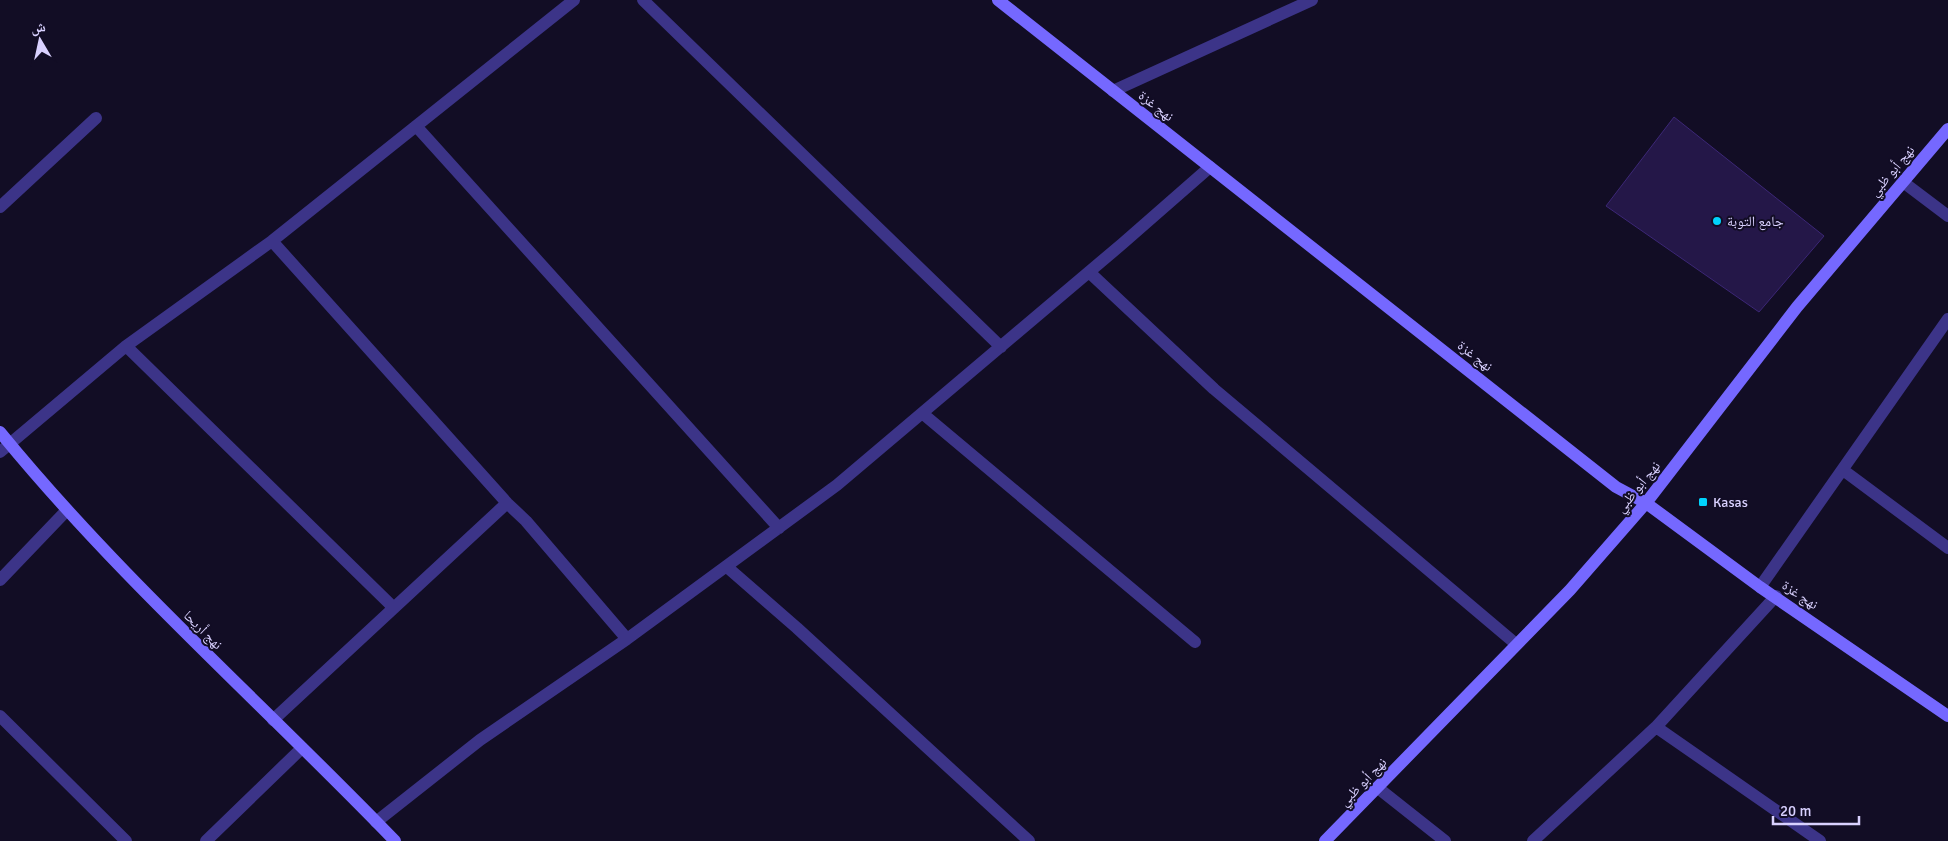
<svg xmlns="http://www.w3.org/2000/svg" width="1948" height="841" font-family="Signika,'Noto Naskh Arabic',sans-serif">
<style>
.building{fill:#241748;stroke:#3c2776}
.lines{fill:none;stroke-linecap:round;stroke-linejoin:round}
.street{stroke:#3c3488;stroke-width:12}
.secondary{stroke:#7568ff;stroke-width:12}
.poi-dot{fill:#00d3fc;stroke:#120d25;stroke-width:2}
.labels{text-anchor:middle;dominant-baseline:central;stroke-width:4;stroke-linejoin:round;paint-order:stroke}
.street-label{font-size:14px;fill:#d9d1ff;stroke:#120d25}
.poi-label{font-size:14px;fill:#d9d1ff;stroke:#120d25;text-anchor:start}
</style>
<rect width="100%" height="100%" fill="#120d25"/>
<path class="building" d="M1674 117 1824 236 1759 312 1606 206Z"/>
<g class="lines">
<path class="street" d="M643 0 1001 347
M1113 91 1312 0
M416 126 779 528
M1903 182 1948 216
M0 207 96 118
M272 241 507 503 526 521 627 639
M1089 272 1214 389 1516 644
M126 346 394 608
M922 413 1195 642
M0 452 126 346 272 241 574 0
M1843 470 1948 548
M727 567 797 628 1029 841
M0 580 67 510
M1760 587 1948 319
M0 716 126 841
M273 720 507 503
M1656 727 1776 596
M1378 788 1445 841
M376 822 480 740 627 639 837 485 1122 244 1210 167
M206 841 302 748
M1533 841 1656 727 1820 841"/>
<path class="secondary" d="M998 0 1616 487 1646 503 1760 587 1948 716
M0 432C120 579 263 704 395 841
M1325 841 1570 590 1646 503 1797 307 1948 129"/>
</g>
<g class="poi-dot">
<circle cx="1717" cy="221" r="5"/>
<rect x="1698" y="497" width="10" height="10" rx="2.5"/>
</g>
<g class="labels">
<g class="street-label">
<text transform="translate(1156 106) rotate(38)">نهج غزة</text>
<text transform="translate(1892 171) rotate(-50)">نهج أبو ظبي</text>
<text transform="translate(1475 356) rotate(38)">نهج غزة</text>
<text transform="translate(1638 487) rotate(-51)">نهج أبو ظبي</text>
<text transform="translate(1800 595) rotate(34)">نهج غزة</text>
<text transform="translate(203 630) rotate(45)">نهج أريحا</text>
<text transform="translate(1363 782) rotate(-46)">نهج أبو ظبي</text>
</g>
<g class="poi-label">
<text x="1727" y="221">جامع التوبة</text>
<text x="1713" y="502">Kasas</text>
</g>
</g>
<g transform="translate(40 40) rotate(351)" stroke="#120d25" stroke-width="4" paint-order="stroke">
<path d="M0-4L9 19L0 12L-9 19Z" fill="#d9d1ff"/>
<text y="-8" font-size="14" font-weight="bold" text-anchor="middle" fill="#d9d1ff">ش</text>
</g>
<path d="M1773 816v8h86v-8" fill="none" stroke="#d9d1ff" stroke-width="2.5"/>
<text x="1780" y="816" font-size="15" fill="#d9d1ff" stroke="#120d25" stroke-width="4" paint-order="stroke">20 m</text>
</svg>
